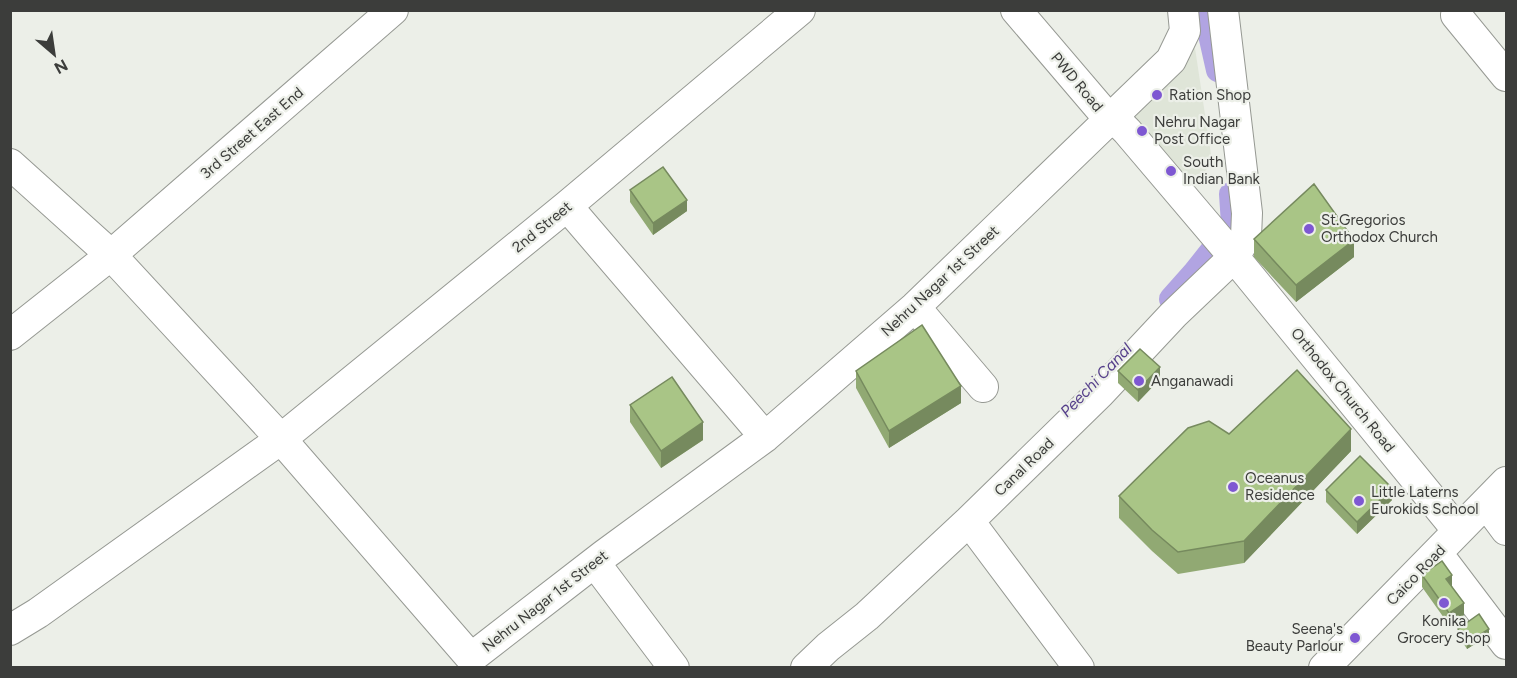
<svg xmlns="http://www.w3.org/2000/svg" width="1517" height="678" font-family="Figtree,sans-serif">
<style>
.built{fill:#dfe5d8}
.lines{fill:none;stroke-linecap:round;stroke-linejoin:round}
.canal{stroke:#b1a4e2;stroke-width:24}
.minor-casing{stroke:#969993;stroke-width:32}
.minor{stroke:#fff;stroke-width:30}
.wall{fill:#91a973}
.shaded-wall{fill:#768a5e}
.building{fill:#a9c586;stroke:#768a5e;stroke-width:1.5}
.poi-dot{fill:#7e58d2;stroke:#ecefe8;stroke-width:2}
.labels{text-anchor:middle;dominant-baseline:central;stroke-width:4.5;stroke-linejoin:round;paint-order:stroke}
.street-label{font-size:15px;fill:#3c3d3b;stroke:#ecefe8}
.poi-label{font-size:15px;fill:#3c3d3b;stroke:#ecefe8;text-anchor:start}
.water-label{font-size:16px;font-style:italic;fill:#56408b;stroke:#ecefe8}
</style>
<rect width="100%" height="100%" fill="#ecefe8"/>
<path class="built" d="M1195 48 1212 161 1186 200 1109 119Z"/>
<g class="lines">
<path class="canal" d="M1211 10 1209 30 1218 70
M1171 299 1195 272 1233 224 1231 194"/>
<g class="minor-casing">
<path id="minor" d="M1016 10 1109 119 1121 125 1127 131 1234 257 1458 531
M1456 15 1506 76
M10 164 111 255 281 439 471 658 604 555 765 437
M567 206 765 437 915 307 1171 60 1185 31 1183 10
M915 307 983 387
M10 335 111 255 393 10
M1486 503 1506 530
M969 521 1079 668
M1437 553 1506 644
M595 563 674 668
M10 630 38 613 281 439 567 206 800 10
M806 668 828 647 867 616 969 521 1100 393 1173 315 1234 257 1246 237 1247 213 1223 10
M1324 668 1506 482"/>
</g>
<use href="#minor" class="minor"/>
</g>
<path class="wall" d="M630 190 687 211 653 235 630 202Z
M1254 239 1354 257 1296 302 1254 257Z
M856 371 961 403 889 448 856 388Z
M1118 371 1160 379 1138 402 1118 383Z
M630 405 703 440 661 468 630 422Z
M1229 434 1351 451 1244 563 1178 574 1152 551 1119 518V496Z
M1326 490 1392 500 1357 534 1326 502Z
M1422 575 1452 586 1464 615 1449 625 1422 587Z
M1458 629 1489 635 1467 649 1458 635Z"/>
<path class="shaded-wall" d="M687 200V211L653 235V223Z
M1354 240V257L1296 302V285Z
M1160 367V379L1138 402V390Z
M961 386V403L889 448V431Z
M703 422V440L661 468V451Z
M1351 429V451L1244 563V541Z
M1392 488V500L1357 534V522Z
M1452 575V587L1446 579Z
M1464 603V615L1449 625V613Z
M1489 629V635L1467 649V643Z"/>
<path class="building" d="M663 167 687 200 653 223 630 190Z
M1314 184 1354 240 1296 285 1254 239Z
M922 325 961 386 889 431 856 371Z
M1140 349 1160 367 1138 390 1118 371Z
M1297 370 1351 429 1244 541 1178 552 1152 530 1119 496 1188 428 1209 421 1229 434Z
M672 377 703 422 661 451 630 405Z
M1360 456 1392 488 1357 522 1326 490Z
M1442 561 1452 575 1446 579 1464 603 1449 613 1422 575Z
M1479 614 1489 629 1467 643 1458 629Z"/>
<g class="poi-dot">
<circle cx="1157" cy="95" r="6"/>
<circle cx="1142" cy="131" r="6"/>
<circle cx="1171" cy="171" r="6"/>
<circle cx="1309" cy="229" r="6"/>
<circle cx="1139" cy="381" r="6"/>
<circle cx="1233" cy="487" r="6"/>
<circle cx="1359" cy="501" r="6"/>
<circle cx="1444" cy="603" r="6"/>
<circle cx="1355" cy="638" r="6"/>
</g>
<g class="labels">
<g class="street-label">
<text transform="translate(1077 82) rotate(50)">PWD Road</text>
<text transform="translate(252 133) rotate(-41)">3rd Street East End</text>
<text transform="translate(542 227) rotate(-39)">2nd Street</text>
<text transform="translate(940 281) rotate(-43)">Nehru Nagar 1st Street</text>
<text transform="translate(1343 390) rotate(51)">Orthodox Church Road</text>
<text transform="translate(1024 467) rotate(-44)">Canal Road</text>
<text transform="translate(1416 575) rotate(-46)">Caico Road</text>
<text transform="translate(545 601) rotate(-38)">Nehru Nagar 1st Street</text>
</g>
<g class="poi-label">
<text x="1169" y="95">Ration Shop</text>
<text x="1154" y="122">Nehru Nagar<tspan x="1154" dy="17">Post Office</tspan></text>
<text x="1183" y="162">South<tspan x="1183" dy="17">Indian Bank</tspan></text>
<text x="1321" y="220">St.Gregorios<tspan x="1321" dy="17">Orthodox Church</tspan></text>
<text x="1151" y="381">Anganawadi</text>
<text x="1245" y="478">Oceanus<tspan x="1245" dy="17">Residence</tspan></text>
<text x="1371" y="492">Little Laterns<tspan x="1371" dy="17">Eurokids School</tspan></text>
<text x="1444" y="621" text-anchor="middle">Konika<tspan x="1444" dy="17">Grocery Shop</tspan></text>
<text x="1343" y="629" text-anchor="end">Seena's<tspan x="1343" dy="17">Beauty Parlour</tspan></text>
</g>
<g class="water-label">
<text transform="translate(1096 380) rotate(-46)">Peechi Canal</text>
</g>
</g>
<rect width="1517" height="678" fill="none" stroke="#3c3d3b" stroke-width="24"/>
<g transform="translate(54 54) rotate(151)" stroke="#ecefe8" stroke-width="4.5" paint-order="stroke">
<path d="M0-4.5L10 22L0 15L-10 22Z" fill="#3c3d3b"/>
<text y="-9" font-size="16" font-weight="bold" text-anchor="middle" fill="#3c3d3b">N</text>
</g>
</svg>
